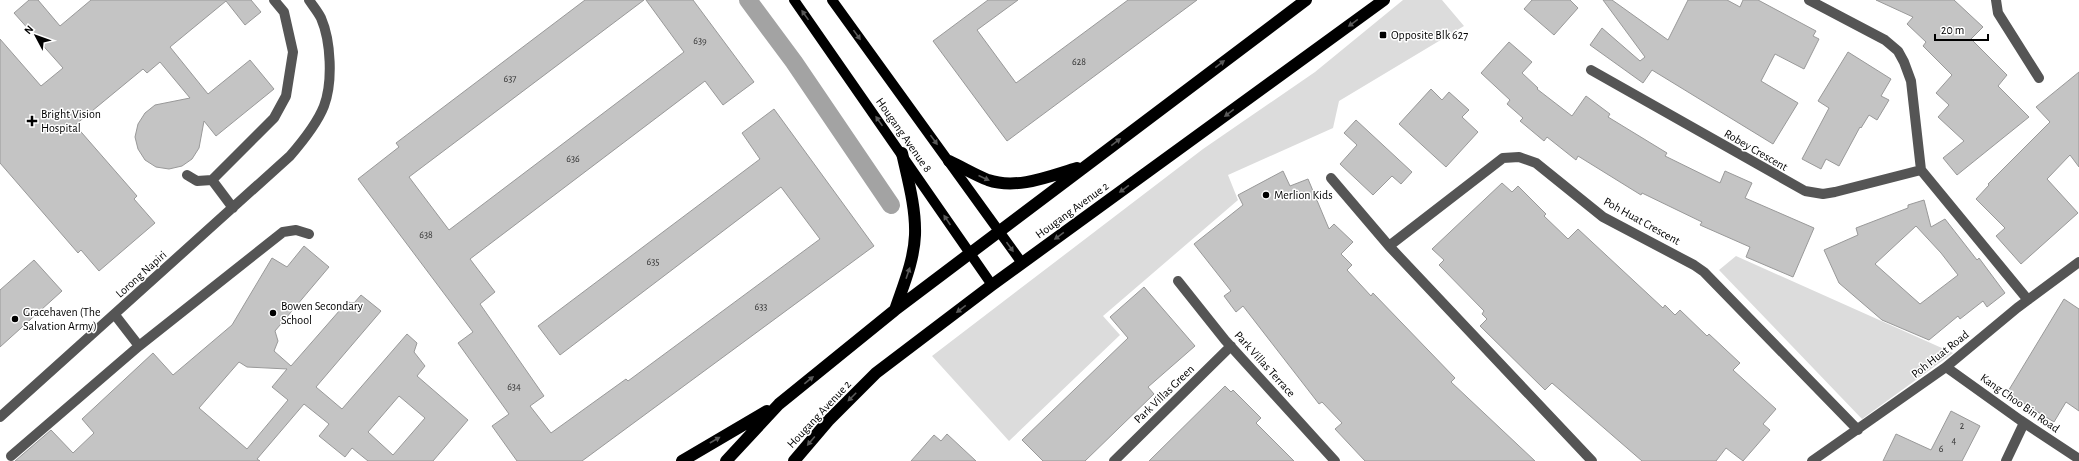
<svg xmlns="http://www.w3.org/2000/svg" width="2079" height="461" font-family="'Alegreya Sans',sans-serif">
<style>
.green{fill:#dcdcdc}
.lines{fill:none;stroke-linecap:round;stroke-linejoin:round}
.canal{stroke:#a3a3a3;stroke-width:18}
.building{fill:#c4c4c4;stroke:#999;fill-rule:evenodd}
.minor{stroke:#555;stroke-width:10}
.major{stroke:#000;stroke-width:10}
.highway{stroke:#000;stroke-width:12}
.oneway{fill:#595959}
.poi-dot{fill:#000;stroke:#fff;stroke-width:1.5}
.labels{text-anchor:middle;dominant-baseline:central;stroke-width:3;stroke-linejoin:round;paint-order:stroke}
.number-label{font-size:10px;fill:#313131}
.poi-label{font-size:12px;fill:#000;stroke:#fff;text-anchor:start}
.street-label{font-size:12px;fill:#000;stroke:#fff}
</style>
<rect width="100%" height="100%" fill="#fff"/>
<path class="green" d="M1403 0H1442L1464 26 1339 101 1333 128 1228 175 1238 200 1103 316 1120 335 1009 441 932 356 1203 149 1315 72Z
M1736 256 1953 353 1862 419 1719 270Z"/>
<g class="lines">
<path class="canal" d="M748 0 794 62 891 205"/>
</g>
<path class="building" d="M29 0H38L60 26 91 0H251L261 12 245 25 226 1 170 47 208 94 250 60 274 89 216 136 204 121 199 148 192 159 182 166 169 169 156 167 145 160 138 149 135 137 138 124 145 113 155 105 190 98 160 62 147 73 143 69 75 125 137 196 134 199 155 223 99 271 81 250 78 253 0 163V39L41 86 63 68 14 13Z
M585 0H644L409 177 449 230 684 52 646 0H693L754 82 723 105 705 81 470 259 495 292 480 304 544 396 530 406 551 433 626 379 628 381 820 239 781 187 560 355 538 326 760 159 742 133 774 109 874 246 582 461H517L492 426 509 414 458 343 473 332 358 179 399 147 396 143Z
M988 0H1018L977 30 1016 83 1128 0H1197L1007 141 933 41Z
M1532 0H1570L1578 8 1554 35 1524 9Z
M1603 0H1612L1668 40 1688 0H1727L1740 7 1743 0H1758L1816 31 1813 36 1819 39 1804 69 1775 54 1761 81 1798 103 1773 144 1652 70 1643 83 1590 45 1602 28 1640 61 1645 57Z
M1876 0H1954L1983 27 1971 39 2007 75 1998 86 2029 117 1957 175 1943 158 1964 141 1938 117 1949 105 1936 93 1952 75 1923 46 1926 42 1907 24 1913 17Z
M1509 42 1532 62 1522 73 1538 88 1537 89 1572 116 1586 96 1610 114 1608 117 1667 153 1665 156 1720 183 1725 171 1752 183 1745 198 1814 228 1793 277 1746 257 1750 247 1700 225 1702 222 1642 193 1641 195 1578 156 1576 160 1547 137 1544 141 1520 121 1523 118 1507 104 1510 100 1481 73Z
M1848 52 1891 79 1881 96 1889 100 1877 120 1869 115 1861 128 1860 127 1839 166 1826 159 1821 169 1802 159 1829 108 1818 101Z
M2079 72V167L2070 155 2047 179 2078 213 2021 264 1996 236 2005 228 1976 199 1989 185 1988 184 2050 122 2036 107Z
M1431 89 1442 100 1449 92 1469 110 1462 117 1478 132 1446 167 1399 124Z
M1356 120 1412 172 1401 184 1392 176 1373 195 1340 164 1357 145 1344 133Z
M1283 171 1290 186 1308 179 1329 229 1334 224 1353 242 1341 254 1352 265 1347 270 1371 296 1373 293 1455 378 1451 382 1535 461H1365L1335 429 1342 423 1322 402 1319 404 1243 306 1236 312 1224 296 1231 291 1194 244 1243 205 1238 195Z
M1502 183 1512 192 1518 186 1546 214 1544 216 1568 239 1578 229 1663 308 1665 305 1675 315 1680 310 1707 336 1709 334 1740 363 1733 370 1776 409 1763 424 1770 430 1743 461 1726 448 1716 461H1642L1552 383 1545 390 1480 326 1487 319 1482 314 1484 311 1439 265 1444 260 1432 249Z
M1924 200 1931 227 1945 219 1977 260 1979 258 2005 293 1987 307 1983 301 1960 319 1958 316 1929 340 1882 320 1839 283 1824 250 1858 235 1856 228 1908 208V205ZM1916 226 1941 253 1958 275 1920 304 1875 264Z
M304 246 329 267 275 331 278 341 274 351 291 366 347 302 354 303 361 295 381 311 316 387 342 409 407 334 417 343 414 352 425 366 417 376 468 420 433 461H368L352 448 345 457 319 436 329 424 304 404 257 459 260 461H15L51 430 73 453 94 433 82 419 153 353 173 375 232 325 272 258 287 267ZM239 362 247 367 287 369 272 387 288 400 247 449 199 408ZM399 396 425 418 393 455 368 432Z
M34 260 62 291 0 347V290Z
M1144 287 1195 346 1148 387 1154 394 1085 461H1043L1022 440 1128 338 1110 317Z
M2064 299 2079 309V411L2066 402 2054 422 2007 393Z
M1225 386 1231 392 1233 390 1261 418 1256 423 1294 461H1149Z
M1951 411 1980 426 1962 461H1883L1896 434 1931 450Z
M947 434 976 461H911L934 435 941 441Z"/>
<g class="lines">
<path class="minor" d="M1809 0 1885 40 1898 51 1904 62 1911 81 1921 170 2028 300
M1996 0 1998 13 2039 78
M1591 70 1805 191 1823 194 1835 192 1921 170
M187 175 197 181 212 180
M1331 178 1389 246 1592 461
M233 208 212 180 274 118 286 96 293 52 284 12 274 0
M1389 246 1503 158 1519 157 1536 163 1603 217 1694 265 1704 272 1858 430
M1178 281 1225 340 1335 461
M139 346 283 232 296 230 309 234
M1946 367 2020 420 2079 459
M0 417 290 156C303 141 317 124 324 106 333 82 331 41 321 18 318 12 313 6 309 0
M11 456 139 346 115 315
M1114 461 1231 346
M1812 461 1946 367 2017 308 2079 262
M2006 461 2024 423"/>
<path class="major" d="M794 0 992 285
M832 0 1022 263"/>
<path class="highway" d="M949 161C962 167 975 175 988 180 1017 190 1050 176 1077 168
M895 310C903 286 914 261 915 235 916 208 908 180 902 153
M682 461 767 411
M726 461 779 404 895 310 1306 0
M794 461 828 421 876 373 992 285 1384 0"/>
</g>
<defs><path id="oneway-solid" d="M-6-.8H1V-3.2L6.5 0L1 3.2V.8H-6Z"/></defs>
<g class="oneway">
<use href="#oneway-solid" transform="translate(805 15) rotate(-125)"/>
<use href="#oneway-solid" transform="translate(1353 23) rotate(144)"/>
<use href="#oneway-solid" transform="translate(857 35) rotate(54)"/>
<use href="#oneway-solid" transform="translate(1220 64) rotate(-37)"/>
<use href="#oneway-solid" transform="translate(1229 113) rotate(143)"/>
<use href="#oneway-solid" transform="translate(879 121) rotate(-125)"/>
<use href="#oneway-solid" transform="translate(934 140) rotate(54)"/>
<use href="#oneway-solid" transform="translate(1116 142) rotate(-37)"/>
<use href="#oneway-solid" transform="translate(984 178) rotate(24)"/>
<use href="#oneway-solid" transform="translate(1124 189) rotate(144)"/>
<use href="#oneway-solid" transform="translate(947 220) rotate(-124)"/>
<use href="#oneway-solid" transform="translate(1059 236) rotate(144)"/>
<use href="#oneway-solid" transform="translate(1010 247) rotate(54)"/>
<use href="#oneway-solid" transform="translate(908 273) rotate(-71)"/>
<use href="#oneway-solid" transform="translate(961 309) rotate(143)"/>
<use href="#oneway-solid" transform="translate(809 380) rotate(-39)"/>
<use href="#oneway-solid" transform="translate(852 397) rotate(135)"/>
<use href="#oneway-solid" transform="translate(715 440) rotate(-30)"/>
<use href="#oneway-solid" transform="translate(811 441) rotate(130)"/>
</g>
<g class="poi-dot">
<rect x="1379" y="31" width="8" height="8" rx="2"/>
<path d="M30 115h4v4h4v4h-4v4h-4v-4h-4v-4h4z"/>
<circle cx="1266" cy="195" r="4"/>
<circle cx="273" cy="313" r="4"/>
<circle cx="15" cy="319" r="4"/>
</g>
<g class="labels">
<g class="number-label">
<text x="700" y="41">639</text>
<text x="1079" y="62">628</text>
<text x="510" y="79">637</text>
<text x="573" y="159">636</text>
<text x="426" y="235">638</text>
<text x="653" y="262">635</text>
<text x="761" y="307">633</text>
<text x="514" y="387">634</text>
<text x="1962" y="426">2</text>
<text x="1954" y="441">4</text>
<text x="1941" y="449">6</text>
</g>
<g class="poi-label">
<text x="1391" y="35">Opposite Blk 627</text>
<text x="41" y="114">Bright Vision<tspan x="41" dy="14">Hospital</tspan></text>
<text x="1274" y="195">Merlion Kids</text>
<text x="281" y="306">Bowen Secondary<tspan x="281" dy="14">School</tspan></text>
<text x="23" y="312">Gracehaven (The<tspan x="23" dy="14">Salvation Army)</tspan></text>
</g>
<g class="street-label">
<text transform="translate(904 135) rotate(55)">Hougang Avenue 8</text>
<text transform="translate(1756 150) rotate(30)">Robey Crescent</text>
<text transform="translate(1072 210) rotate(-36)">Hougang Avenue 2</text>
<text transform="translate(1642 221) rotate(29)">Poh Huat Crescent</text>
<text transform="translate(141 274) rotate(-42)">Lorong Napiri</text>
<text transform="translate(1940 354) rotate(-38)">Poh Huat Road</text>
<text transform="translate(1265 364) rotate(48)">Park Villas Terrace</text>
<text transform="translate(1164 394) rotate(-44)">Park Villas Green</text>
<text transform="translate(2020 403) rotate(35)">Kang Choo Bin Road</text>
<text transform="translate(819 414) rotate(-47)">Hougang Avenue 2</text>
</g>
</g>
<g transform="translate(36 36) rotate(311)" stroke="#ffffff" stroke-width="3" paint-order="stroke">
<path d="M0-3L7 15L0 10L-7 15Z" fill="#000000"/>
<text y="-6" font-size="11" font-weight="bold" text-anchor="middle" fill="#000000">N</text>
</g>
<path d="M1935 34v6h53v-6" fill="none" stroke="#000000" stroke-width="2"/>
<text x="1941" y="34" font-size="12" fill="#000000" stroke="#ffffff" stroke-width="3" paint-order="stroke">20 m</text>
</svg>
